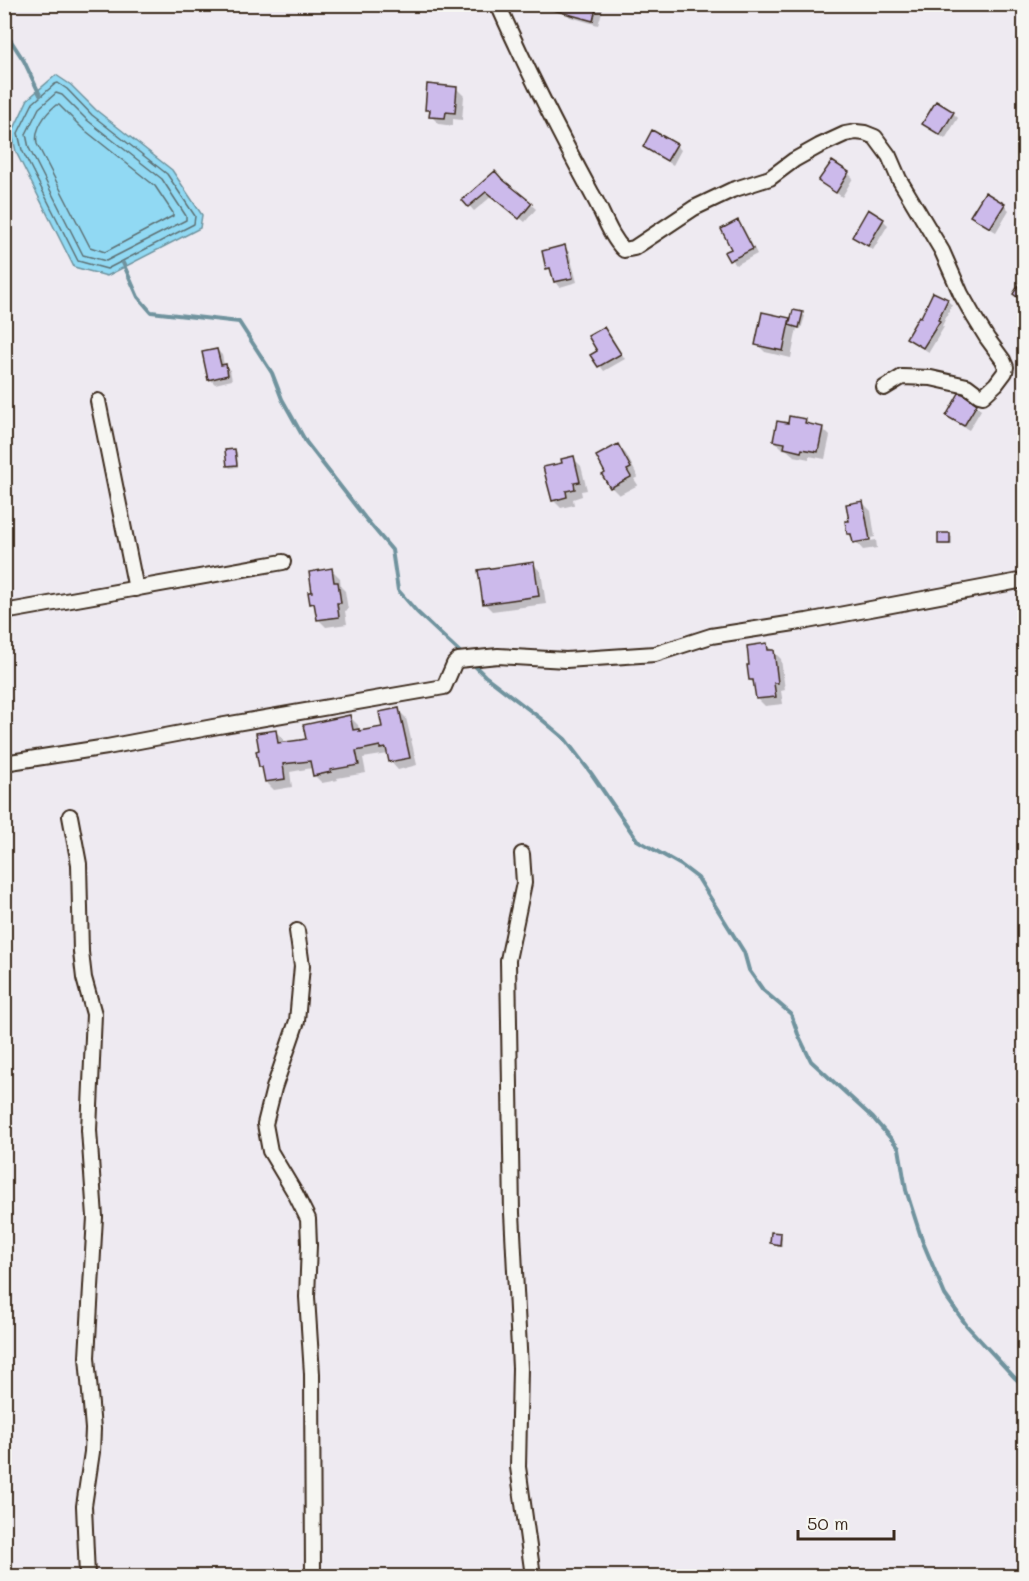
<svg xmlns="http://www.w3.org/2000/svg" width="1029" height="1581" font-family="Mali,sans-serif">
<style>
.water{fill:#91d9f3;stroke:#6f939e;stroke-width:1.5}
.shadow{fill:#0003}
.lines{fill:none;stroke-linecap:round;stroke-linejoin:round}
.shore{stroke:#5d7073;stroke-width:1.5}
.stream{stroke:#6f939e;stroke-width:4}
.building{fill:#ccbaeb;stroke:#3b2a1e;stroke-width:1.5}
.minor-casing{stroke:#3b2a1e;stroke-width:18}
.minor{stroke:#f6f6f2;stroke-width:14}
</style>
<rect width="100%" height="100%" fill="#eeeaf1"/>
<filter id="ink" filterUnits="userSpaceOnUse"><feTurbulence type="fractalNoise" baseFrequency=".0167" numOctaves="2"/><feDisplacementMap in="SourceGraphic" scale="12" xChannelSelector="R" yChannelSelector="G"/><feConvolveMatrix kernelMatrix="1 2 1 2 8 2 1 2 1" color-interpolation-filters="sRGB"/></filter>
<g filter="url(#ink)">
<path class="water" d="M56 75 71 85 96 110 172 170 202 215 200 228 107 276 74 267 16 152 12 133 28 99Z"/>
<path class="shadow" d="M567 4H602L604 6 598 25 570 17 565 12Z
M456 88 464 96 462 120 453 119V126L439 124 431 116V113L427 109Z
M953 113 958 118 945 139 924 124Z
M676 145 681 150 673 165 649 151 644 146Z
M832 163 848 173 853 178 842 197 820 181Z
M495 173 536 209 525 222 492 196 474 211 464 200Z
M1004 205 1009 210 996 232 977 221 972 216Z
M883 220 888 225 873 250 859 241 854 236Z
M738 222 743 227 757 254 736 265 726 253 733 249Z
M564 247 569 252 577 282 560 287 555 281 553 273 548 268Z
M947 300 952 305 942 326 944 327 929 352 913 343 908 338 922 320Z
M802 314 805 316 801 329 797 328 791 358 765 352 757 344 789 319 791 322Z
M604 328 609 333 625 359 604 371 592 355 599 351Z
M217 350 222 355 224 365 230 370 232 380 215 384 210 379Z
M976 405 981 410 969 430 953 421 948 416Z
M805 420 811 426 822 428 830 436 825 459 809 456V459L794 456 787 450 783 449 775 441Z
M618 446 626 454 638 477 634 479 638 485 619 495 611 487Z
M235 450 237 452 238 467 230 468 228 466Z
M573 458 581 466 587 490 581 491 582 496 573 499 574 505 561 508 553 500 564 464Z
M863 503 871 511 875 537 856 541 859 543 876 540 877 548 863 550 848 533 850 522Z
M949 535 952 537V545H942L940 543Z
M533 564 541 572 546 604 492 611 484 603Z
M332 570 340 578 341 587 345 591 348 610 345 611 347 624 326 627 318 619 317 608 312 603 313 593Z
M767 645 781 659 785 690 781 691 783 704 765 706 757 698 756 685 750 680Z
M398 710 406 718 417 765 398 770 390 761 388 754 363 758 366 773 337 778 338 780 322 783 314 775 312 768 290 772 292 787 274 790 266 782 264 770 260 767 276 732 284 740V744L300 742 350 717 358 725 359 731 384 728Z
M780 1234 782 1237V1246L774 1245 772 1243Z"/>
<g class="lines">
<path class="shore" d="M58 83 67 89 92 115 167 174 195 216 194 224 107 269 78 261 22 150 18 133 33 103 55 84Z
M56 93 62 95 87 120 162 179 186 216V220L106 261 83 255 29 148 26 134 39 108Z
M56 105H59L82 128 155 186 173 213V216L105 252 90 247 37 144C34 129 45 114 56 105Z"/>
<path class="stream" d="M4 30 24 61 40 95
M123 263 138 297 151 312 239 322 272 373 282 399 306 442 365 518 392 550 398 590 417 612 464 656
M472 663 485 676 540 718 565 739 591 773 637 840 681 865 698 878 744 952 749 970 763 990 791 1014 798 1034 811 1061 873 1118 899 1148 906 1190 922 1240 945 1295 967 1326 1014 1377 1024 1386"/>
</g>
<path class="building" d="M547 4H597L593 21 546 8Z
M427 84 457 87 455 113 446 112 445 118 429 117 430 110H425Z
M936 101 954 112 940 135 922 124Z
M652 130 677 144 667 161 643 147Z
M832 161 849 172 836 193 818 181Z
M495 171 502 179 532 203 519 219 486 192 468 207 462 200Z
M985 192 1005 204 990 228 970 216Z
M868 209 884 219 868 246 852 237Z
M738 220 753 249 729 261 724 252 731 249 721 229Z
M565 245 573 278 554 282 550 268 546 269 542 251Z
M1024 276V302L1013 294Z
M933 292 948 299 938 320 940 321 923 348 906 338 919 316 921 317Z
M793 310 803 312 799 328 789 325Z
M762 312 790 318 783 351 755 345Z
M604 327 621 354 598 367 590 355 597 351 588 336Z
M217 349 221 365 226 364 228 375 208 380 202 352Z
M959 393 963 394 977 404 964 426 946 416Z
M789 416 806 419 805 423 823 427 818 452 802 449 801 452 784 448 785 443 773 441 777 421 788 423Z
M618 444 631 468 627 470 631 477 610 488 602 475 605 473 596 456Z
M235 449 237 465 227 466 225 450Z
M574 456 580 482 574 483 575 489 566 491 567 497 552 501 543 467 562 463 561 459Z
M863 501 870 540 853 543 851 534H847L845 521H849L846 504Z
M938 533H950V544H938Z
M534 562 539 596 483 604 478 570Z
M332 568 334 582H338L341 603H337L339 617 317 620 314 603 310 604 308 592H312L309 572Z
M767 643 768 650H774L778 683H774L776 697 756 699 753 680H749L747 665H749L747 646Z
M399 708 410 758 389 762 386 748 380 749V746L356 751 359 765 330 770 331 772 313 776 310 761 283 764 285 779 265 782 262 767H259L256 751 259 750 256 733 276 730 278 743 300 740 306 739 303 725 350 715 353 730 359 729V731L382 727 379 712Z
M771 1232 781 1233 780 1245 770 1243Z"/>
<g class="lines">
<g class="minor-casing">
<path id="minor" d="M496 4 500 9C528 72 559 133 592 194 603 212 609 235 624 250L634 248 694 208 732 190 770 178 794 160 819 146 845 134 856 132 865 133 875 137 889 156 899 179 942 251 961 294 974 317 987 338 1003 360 1006 367 1005 372 996 384 983 396 979 395 967 386 931 378 902 377 884 388
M98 401 136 589
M4 612 283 562
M4 763 107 747 213 727 444 687 454 664 458 660 498 656 566 660 655 654 711 636 807 621 1024 580
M70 816 79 864 81 952 84 978 94 1014 89 1130 95 1217 87 1357 93 1429 92 1452 84 1506 87 1576
M522 854 524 883 508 960 512 1213 520 1368 518 1467 533 1576
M297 931 302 966 297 1021 274 1088 265 1124 270 1151 295 1193 308 1219 309 1245 307 1297 312 1374 313 1576"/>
</g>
<use href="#minor" class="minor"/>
</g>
</g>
<rect width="1029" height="1581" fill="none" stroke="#f6f6f2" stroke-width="24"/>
<rect x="12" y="12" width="1005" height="1557" fill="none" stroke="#3b2a1e" stroke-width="2" filter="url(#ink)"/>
<path d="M798 1530v9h96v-9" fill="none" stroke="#3b2a1e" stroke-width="3"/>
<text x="807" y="1530" font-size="18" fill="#3b2a1e" stroke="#f6f6f2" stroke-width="4.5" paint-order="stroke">50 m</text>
</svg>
